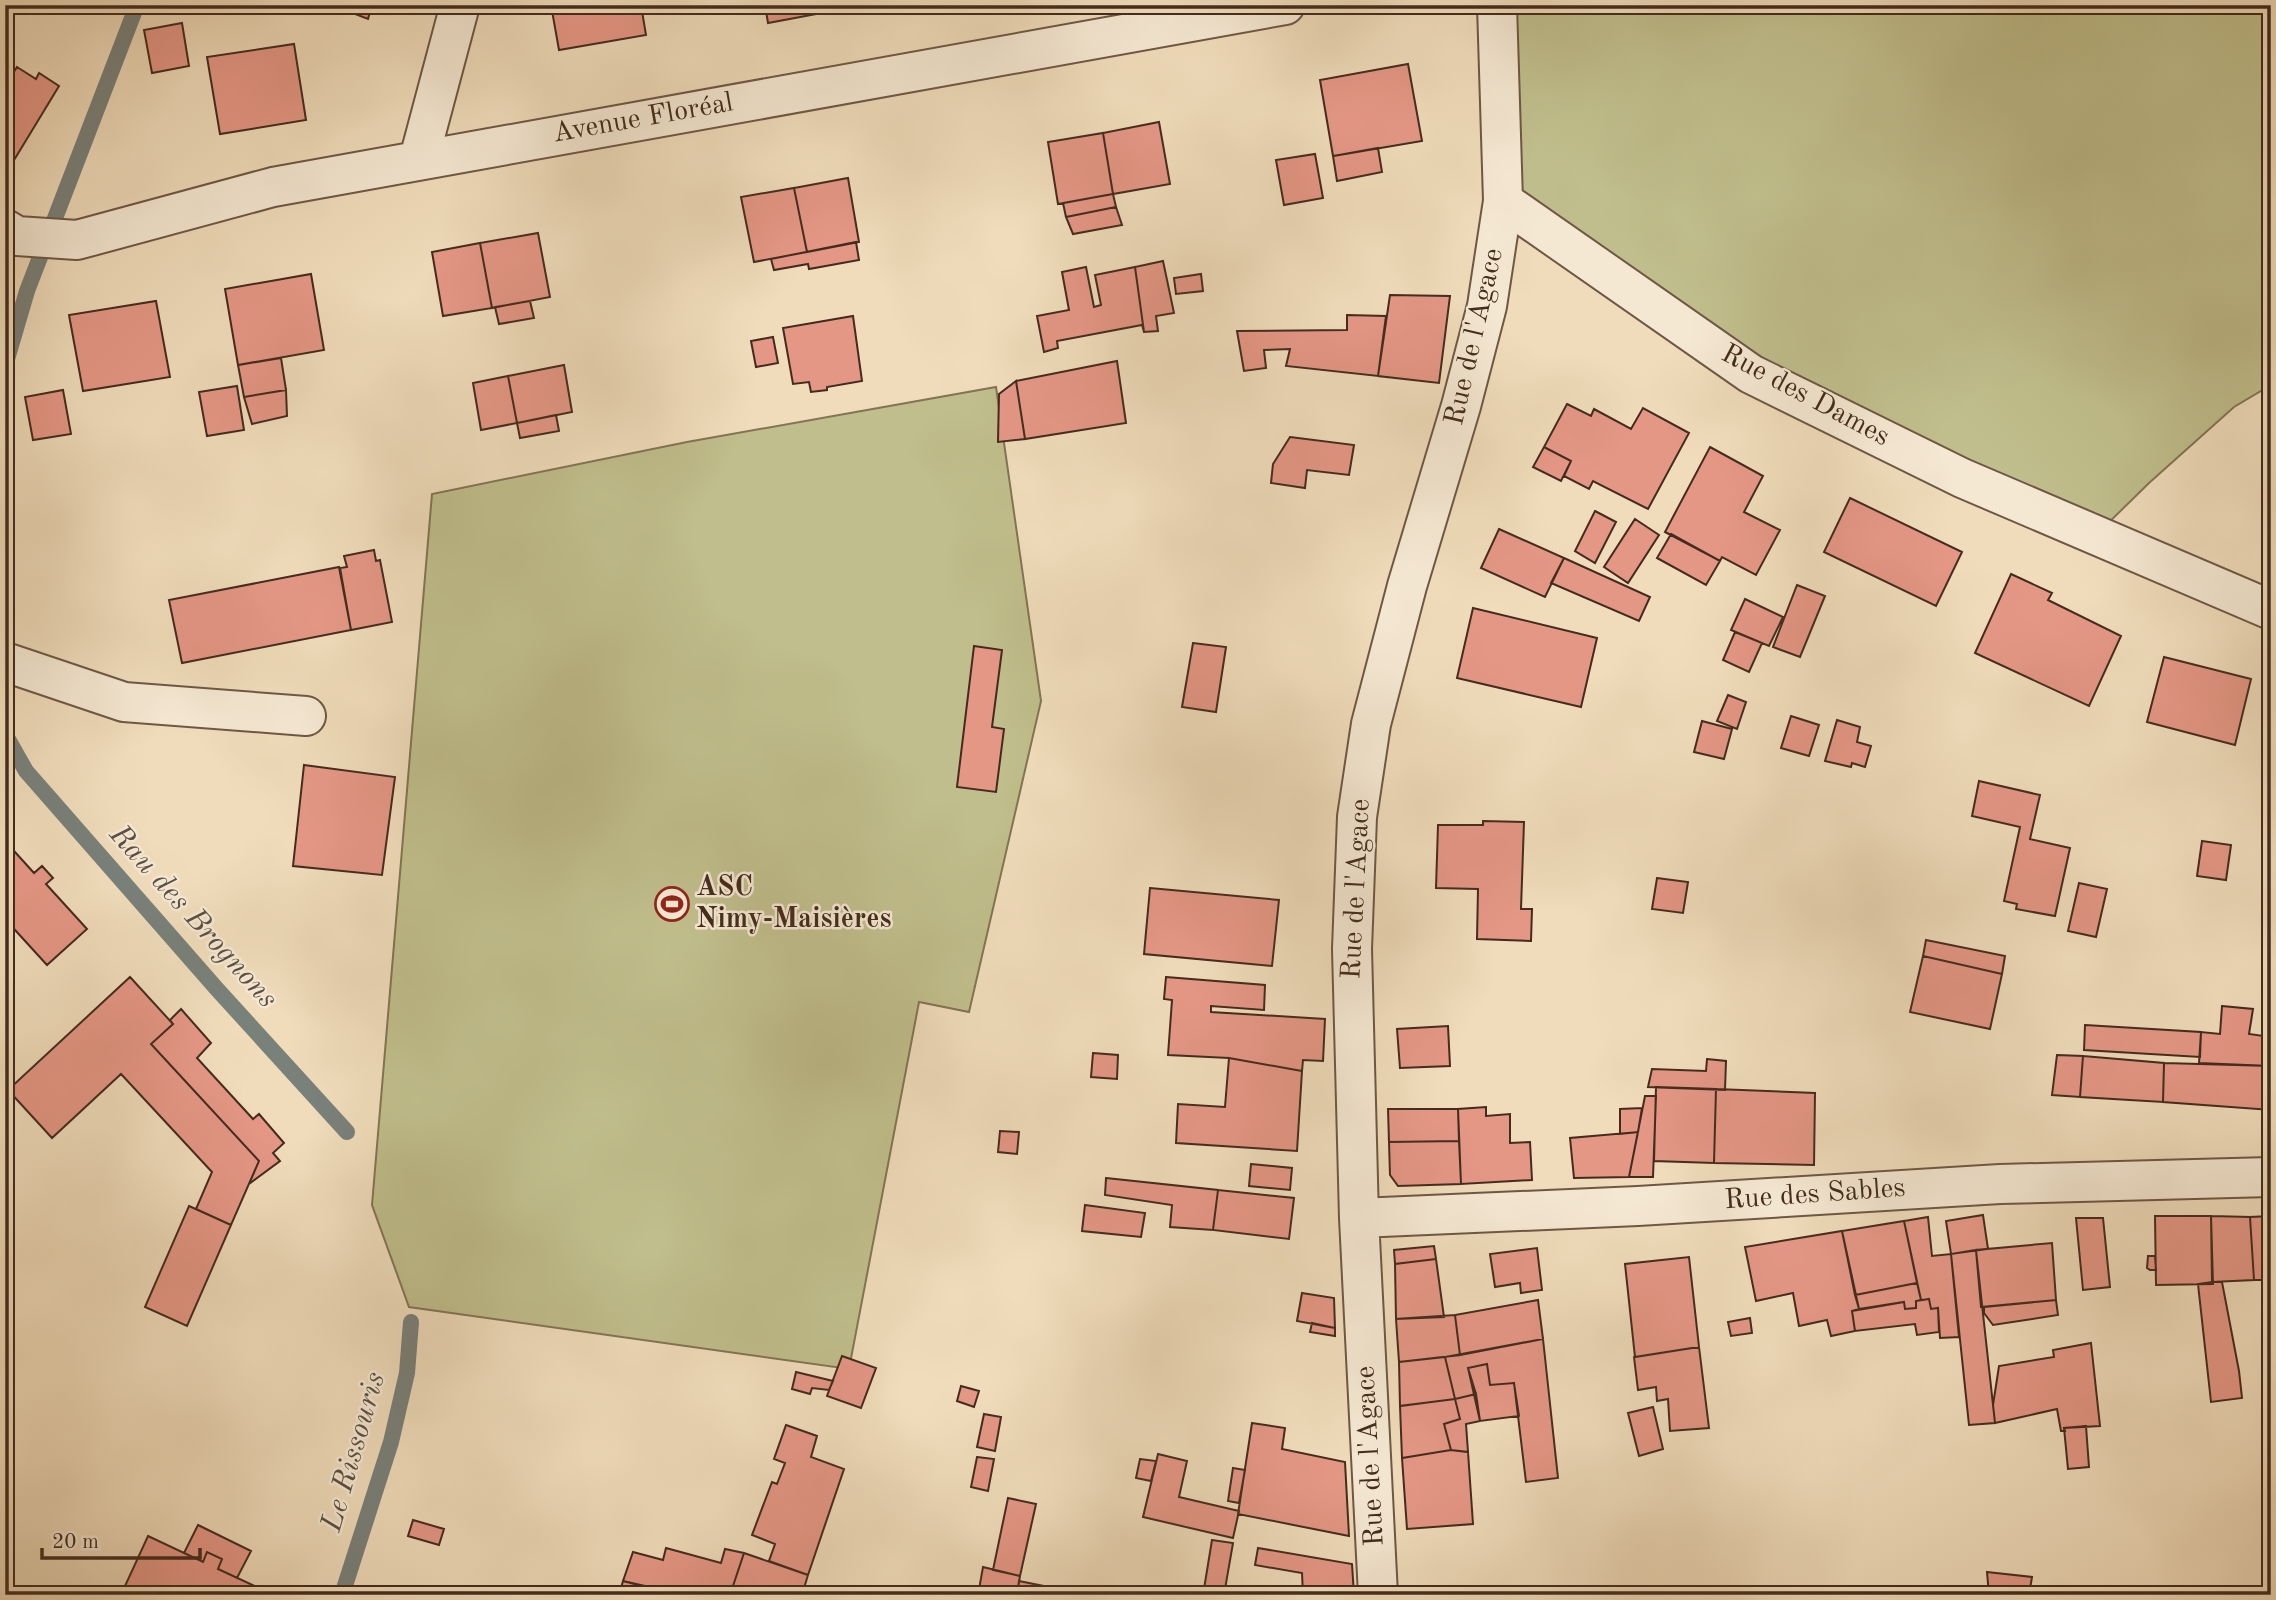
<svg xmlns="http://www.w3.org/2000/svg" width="2276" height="1600" font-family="'Old Standard TT',serif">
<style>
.green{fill:#c0be8c;stroke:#827554;stroke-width:2}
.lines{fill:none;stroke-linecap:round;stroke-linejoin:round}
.stream{stroke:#79817b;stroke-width:16}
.building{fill:#e59786;stroke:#432c1d;stroke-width:2}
.minor-casing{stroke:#6e5844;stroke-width:42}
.minor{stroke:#f5e8d3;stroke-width:38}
.labels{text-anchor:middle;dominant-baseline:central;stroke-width:5;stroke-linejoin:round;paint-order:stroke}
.street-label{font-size:28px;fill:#432c1d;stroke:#f5e8d3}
.poi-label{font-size:28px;font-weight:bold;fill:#432c1d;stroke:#f5e8d3;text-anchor:start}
.water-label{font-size:30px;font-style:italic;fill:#5a5044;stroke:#f5e8d3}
</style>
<rect width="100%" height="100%" fill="#f0dcbb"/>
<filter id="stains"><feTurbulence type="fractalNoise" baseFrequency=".00286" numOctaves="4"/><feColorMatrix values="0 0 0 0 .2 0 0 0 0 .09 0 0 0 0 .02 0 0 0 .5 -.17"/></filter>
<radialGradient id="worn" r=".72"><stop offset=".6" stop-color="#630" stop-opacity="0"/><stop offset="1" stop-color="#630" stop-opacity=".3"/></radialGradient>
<path class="green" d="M1497 5H2271V385L2234 407 2149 483 2095 536 1751 374 1503 201Z
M996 387 1041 701 969 1012 919 1002 849 1369 409 1307 372 1205 432 494 687 442Z"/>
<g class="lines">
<path class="stream" d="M5 366 27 291 137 5
M5 734 26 771 216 988 347 1132
M342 1595 391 1442 407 1373 411 1322"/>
</g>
<path class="building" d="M56 5H84L83 10 55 7Z
M358 5H372L368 19 355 14Z
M551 5H641L646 35 559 50Z
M765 5H854V7L768 23Z
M182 23 189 66 152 73 144 30Z
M294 44 306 120 220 134 207 57Z
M1408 64 1422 141 1333 156 1320 80Z
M17 67 36 79 39 73 59 86 5 175V127L12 116 5 112V86Z
M1159 122 1170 184 1113 194 1103 133Z
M1103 133 1113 194 1058 204 1048 142Z
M1378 148 1382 172 1337 181 1333 156Z
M1315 154 1323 198 1284 205 1276 160Z
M848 178 859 242 807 252 794 188Z
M794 188 807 252 754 262 741 197Z
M1113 194 1116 207 1066 217 1063 203Z
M1116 207 1122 225 1073 234 1066 217Z
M538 233 550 297 492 308 480 243Z
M856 242 859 260 809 269 808 264 774 270 771 259Z
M480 243 492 308 443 316 432 252Z
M1163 261 1174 313 1156 316 1158 331 1144 332 1135 267Z
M1086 267 1094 307 1101 305 1095 275 1135 267 1144 332 1142 325 1057 341 1058 348 1044 352 1037 316 1069 310 1062 272Z
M311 274 324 350 238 365 225 289Z
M1201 274 1203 291 1176 294 1174 278Z
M1390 295 1450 296 1439 383 1378 376Z
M156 301 170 377 83 391 69 315Z
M530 301 534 318 499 324 495 307Z
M1347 315 1386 316 1378 376 1286 366 1290 349 1264 350 1266 368 1244 371 1237 331 1347 330Z
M853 316 862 381 827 387V390L811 392 809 382 793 384 783 328Z
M773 337 778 363 756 367 751 341Z
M281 358 286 390 244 397 238 365Z
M1117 361 1126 423 1025 439 1016 381Z
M564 365 572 412 517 423 508 376Z
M508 376 517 423 481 430 473 383Z
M1016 381 1025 439 998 442 999 394Z
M237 386 244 430 207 436 199 392Z
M63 390 71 434 33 440 25 397Z
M286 390 287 416 252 424 244 397Z
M1567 404 1591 416 1594 409 1631 429 1643 408 1689 433 1648 509 1593 481 1589 489 1564 476 1571 461 1544 447Z
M556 415 559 431 520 438 517 423Z
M1290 437 1354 445 1349 475 1307 470 1305 488 1271 483 1273 464Z
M1544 447 1571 461 1561 481 1533 467Z
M1710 447 1763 476 1744 512 1780 530 1756 575 1722 557 1720 561 1665 532Z
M1850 498 1962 552 1936 606 1824 552Z
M1595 511 1616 522 1595 563 1575 551Z
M1635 519 1659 535 1628 583 1604 567Z
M1499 529 1564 558 1545 597 1481 568Z
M1671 534 1720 561 1706 585 1657 558Z
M374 550 376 561 380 560 392 622 351 630 340 568 347 567 344 556Z
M1564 558 1650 597 1639 621 1551 583Z
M339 567 351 630 182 663 169 600Z
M2011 574 2052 593 2048 600 2121 636 2089 706 1975 653Z
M1797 585 1825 596 1800 657 1773 647Z
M1745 599 1783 617 1769 646 1731 630Z
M1473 608 1597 638 1581 707 1457 678Z
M1735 632 1762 643 1749 672 1723 660Z
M1193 643 1226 647 1216 712 1182 707Z
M974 646 1002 650 992 727 1004 729 996 792 957 787Z
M2164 657 2251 679 2235 745 2147 722Z
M1728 695 1746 702 1737 729 1717 721Z
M1791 716 1819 725 1809 756 1781 748Z
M1837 720 1860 727 1857 742 1871 746 1865 767 1852 763 1851 767 1825 761Z
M1702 721 1732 729 1724 759 1694 752Z
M304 765 395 777 382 875 293 866Z
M1979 781 2040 795 2030 839 2070 848 2055 916 2016 909 2017 904 2004 901 2020 827 1972 816Z
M1483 821 1524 822 1521 909H1532L1531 941 1477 939 1478 889 1436 888 1438 825H1483Z
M5 841 34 873 42 866 53 878 46 884 87 929 47 965 5 919Z
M2202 841 2231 845 2226 880 2197 876Z
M1657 878 1688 882 1683 913 1652 909Z
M2079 883 2107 889 2096 937 2068 931Z
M1150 888 1279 900 1272 966 1144 954Z
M1926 940 2005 956 2002 974 1923 956Z
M1923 956 2002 974 1990 1029 1910 1012Z
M130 977 173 1024 151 1044 259 1161 231 1225 196 1209 212 1172 121 1074 52 1138 8 1090Z
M1166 977 1265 985 1264 1010 1211 1006V1012L1325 1019 1323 1061 1303 1060 1302 1071 1229 1058 1168 1055 1172 1000 1164 999Z
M2222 1006 2253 1009 2249 1034 2271 1037V1066L2199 1063 2201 1032 2220 1034Z
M181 1009 211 1043 197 1058 253 1119 259 1114 284 1143 273 1153 280 1161 249 1184 259 1161 151 1044 173 1024 170 1020Z
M2085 1025 2201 1032 2200 1057 2084 1050Z
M1448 1026 1450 1066 1400 1068 1397 1029Z
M1093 1053 1118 1055 1117 1079 1091 1077Z
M2057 1055 2083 1056 2080 1097 2052 1095Z
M2083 1056 2164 1063 2163 1102 2080 1097Z
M1229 1058 1302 1071 1297 1151 1176 1143 1178 1104 1225 1107Z
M1707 1059 1726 1061 1725 1090 1648 1087 1652 1069 1706 1071Z
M2164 1063 2271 1066V1110L2163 1102Z
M1656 1087 1716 1089 1714 1163 1654 1161Z
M1716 1089 1815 1093 1814 1165 1714 1163Z
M1645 1096H1656L1653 1177H1629Z
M1486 1107V1116L1510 1114V1143L1530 1142 1532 1180 1461 1184 1458 1109Z
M1642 1108 1638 1132 1620 1134V1109Z
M1388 1109H1458L1459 1141 1389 1142Z
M1000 1131 1019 1132 1017 1154 998 1152Z
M1638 1132 1629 1177 1574 1178 1570 1138Z
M1459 1141 1461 1184 1398 1186 1390 1175 1389 1142Z
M1251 1164 1292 1168 1290 1190 1249 1186Z
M1106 1178 1218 1190 1213 1230 1170 1227 1172 1205 1105 1195Z
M1218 1190 1294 1198 1289 1239 1213 1230Z
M1085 1205 1145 1213 1141 1237 1082 1231Z
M189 1206 231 1225 187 1326 145 1307Z
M1983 1215 1988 1249 1951 1254 1946 1221Z
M2155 1216H2211L2213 1284 2156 1285Z
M2211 1216 2250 1217 2254 1280 2212 1282Z
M2271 1216V1280H2254L2250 1217Z
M1928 1217 1932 1256 1951 1254 1959 1337 1940 1338 1938 1308 1931 1309 1929 1299 1921 1300 1904 1221Z
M2076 1218H2103L2110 1287 2083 1290Z
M1904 1221 1917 1283 1855 1295 1842 1231Z
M1842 1231 1859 1309 1852 1311 1855 1331 1831 1336 1827 1320 1799 1326 1793 1293 1756 1301 1745 1247Z
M2052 1243 2056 1300 1981 1307 1976 1250Z
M1434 1246 1436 1259 1395 1264 1394 1250Z
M1537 1248 1542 1290 1521 1293 1520 1283 1495 1287 1490 1254Z
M1976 1250 1995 1423 1969 1425 1951 1254Z
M2148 1256H2155L2156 1270H2150L2147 1268Z
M1689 1257 1699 1347 1635 1357 1625 1264Z
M1436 1259 1444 1317 1396 1319 1395 1264Z
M2212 1282H2222L2239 1371 2242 1398 2211 1402 2198 1284Z
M1917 1283 1921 1300 1916 1301V1308L1905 1309 1904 1302 1859 1309 1855 1295Z
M1302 1293 1334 1298 1335 1328 1297 1321Z
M1929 1299 1931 1309 1938 1308 1939 1332 1917 1335 1915 1324 1855 1331 1852 1311 1904 1302 1905 1309 1916 1308V1301Z
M1538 1300 1543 1339 1460 1355 1455 1315Z
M2056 1300 2058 1315 1993 1325 1984 1313V1307Z
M1455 1315 1460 1355 1399 1362 1396 1319Z
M1750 1318 1752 1333 1731 1336 1728 1322Z
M1312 1323 1335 1328V1336L1310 1332Z
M1543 1339 1558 1478 1526 1482 1514 1383 1490 1385 1487 1364 1468 1368 1476 1394 1455 1399 1445 1357Z
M2091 1343 2100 1426 2064 1428 2065 1431H2061L2057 1409 1995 1423 1993 1405 1999 1366 2054 1357 2053 1350Z
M1699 1347 1709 1428 1670 1431 1668 1399 1657 1401 1656 1387 1638 1390 1634 1357Z
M842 1356 876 1368 861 1408 827 1396Z
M1445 1357 1455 1399 1400 1406 1399 1362Z
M1487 1364 1490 1385 1514 1383 1519 1416 1480 1421 1468 1368Z
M796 1372 833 1381 829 1390 812 1388 810 1394 792 1389Z
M961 1386 979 1391 974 1407 957 1401Z
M1476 1394 1480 1421 1466 1424 1468 1452 1451 1450 1444 1424 1460 1419 1455 1399Z
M1455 1399 1460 1419 1444 1424 1451 1450 1402 1458 1400 1406Z
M1653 1407 1663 1449 1639 1456 1628 1413Z
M984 1414 1001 1417 995 1451 977 1447Z
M1252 1423 1285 1428 1282 1449 1345 1462 1349 1536 1238 1514Z
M786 1425 817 1436 811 1457 844 1469 808 1575 769 1561 775 1544 752 1535 772 1482 777 1484 785 1463 774 1459Z
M2086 1426 2089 1467 2068 1469 2064 1428Z
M1451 1450 1468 1452 1473 1524 1407 1529 1402 1458Z
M1158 1454 1187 1461 1179 1497 1239 1511 1233 1538 1143 1517Z
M977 1457 994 1459 988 1491 971 1487Z
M1140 1459 1156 1461 1151 1481 1136 1478Z
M1233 1468 1245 1470 1239 1503 1228 1501Z
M1008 1498 1036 1504 1020 1576 993 1570Z
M413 1520 444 1529 439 1545 408 1536Z
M198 1525 251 1551 237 1578 218 1569 222 1559 207 1552 203 1562 184 1553Z
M148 1536 203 1562 207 1552 222 1559 218 1569 272 1594 145 1595 125 1586Z
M1212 1540 1233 1543 1224 1595H1203Z
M666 1548 721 1563 725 1549 744 1553 730 1595H677L623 1581 633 1552 663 1560Z
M1258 1548 1352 1564 1354 1595H1303L1302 1573 1255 1565Z
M744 1553 808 1575 802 1595H730Z
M983 1567 1020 1576 1017 1595H978Z
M1987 1572 2032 1577 2030 1589 2054 1590V1595H1989Z
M623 1581 645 1586 677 1595H619Z
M1019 1581 1049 1587 1093 1595H1017Z
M1774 1587 1775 1595H1742V1590Z"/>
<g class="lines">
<g class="minor-casing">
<path id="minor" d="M419 159 460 5
M1503 201 1751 374 1962 478 2271 610
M5 229 17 236 77 240 273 187 1285 5
M5 662 124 702 306 716
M1359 1218 1638 1206 2000 1184 2271 1177
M1378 1595 1359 1218 1352 949 1357 817 1371 724 1407 586 1461 406 1487 306 1503 201 1497 5"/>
</g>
<use href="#minor" class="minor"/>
</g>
<defs>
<g id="stadium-ring" transform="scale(1.75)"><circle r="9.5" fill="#f5e8d3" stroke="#8f2418" stroke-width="1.5"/><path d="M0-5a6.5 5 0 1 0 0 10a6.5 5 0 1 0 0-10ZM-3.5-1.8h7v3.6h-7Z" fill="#8f2418"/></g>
</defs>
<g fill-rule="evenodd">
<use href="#stadium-ring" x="672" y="904"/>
</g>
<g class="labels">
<g class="street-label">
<text transform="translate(643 119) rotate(-10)">Avenue Floréal</text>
<text transform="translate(1475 337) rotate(-77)">Rue de l'Agace</text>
<text transform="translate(1805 396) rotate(28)">Rue des Dames</text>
<text transform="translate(1357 889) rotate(-87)">Rue de l'Agace</text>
<text transform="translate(1815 1195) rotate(-4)">Rue des Sables</text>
<text transform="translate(1371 1456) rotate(-93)">Rue de l'Agace</text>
</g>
<g class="poi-label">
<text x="696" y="888">ASC<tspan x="696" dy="32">Nimy-Maisières</tspan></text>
</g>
<g class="water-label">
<text transform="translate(193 917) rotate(48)">Rau des Brognons</text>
<text transform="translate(354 1452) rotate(-74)">Le Rissouris</text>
</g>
</g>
<rect width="2276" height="1600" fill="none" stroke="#f0dcbb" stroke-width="28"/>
<rect x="7" y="7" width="2262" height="1586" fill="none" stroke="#432c1d" stroke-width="3.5"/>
<rect x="14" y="14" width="2248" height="1572" fill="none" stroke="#432c1d" stroke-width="2"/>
<path d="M42 1548v10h158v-10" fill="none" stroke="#432c1d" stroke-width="3.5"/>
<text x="52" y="1548" font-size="21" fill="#432c1d" stroke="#f5e8d3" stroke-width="5" paint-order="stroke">20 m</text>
<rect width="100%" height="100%" filter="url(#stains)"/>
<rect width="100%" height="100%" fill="url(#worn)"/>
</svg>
